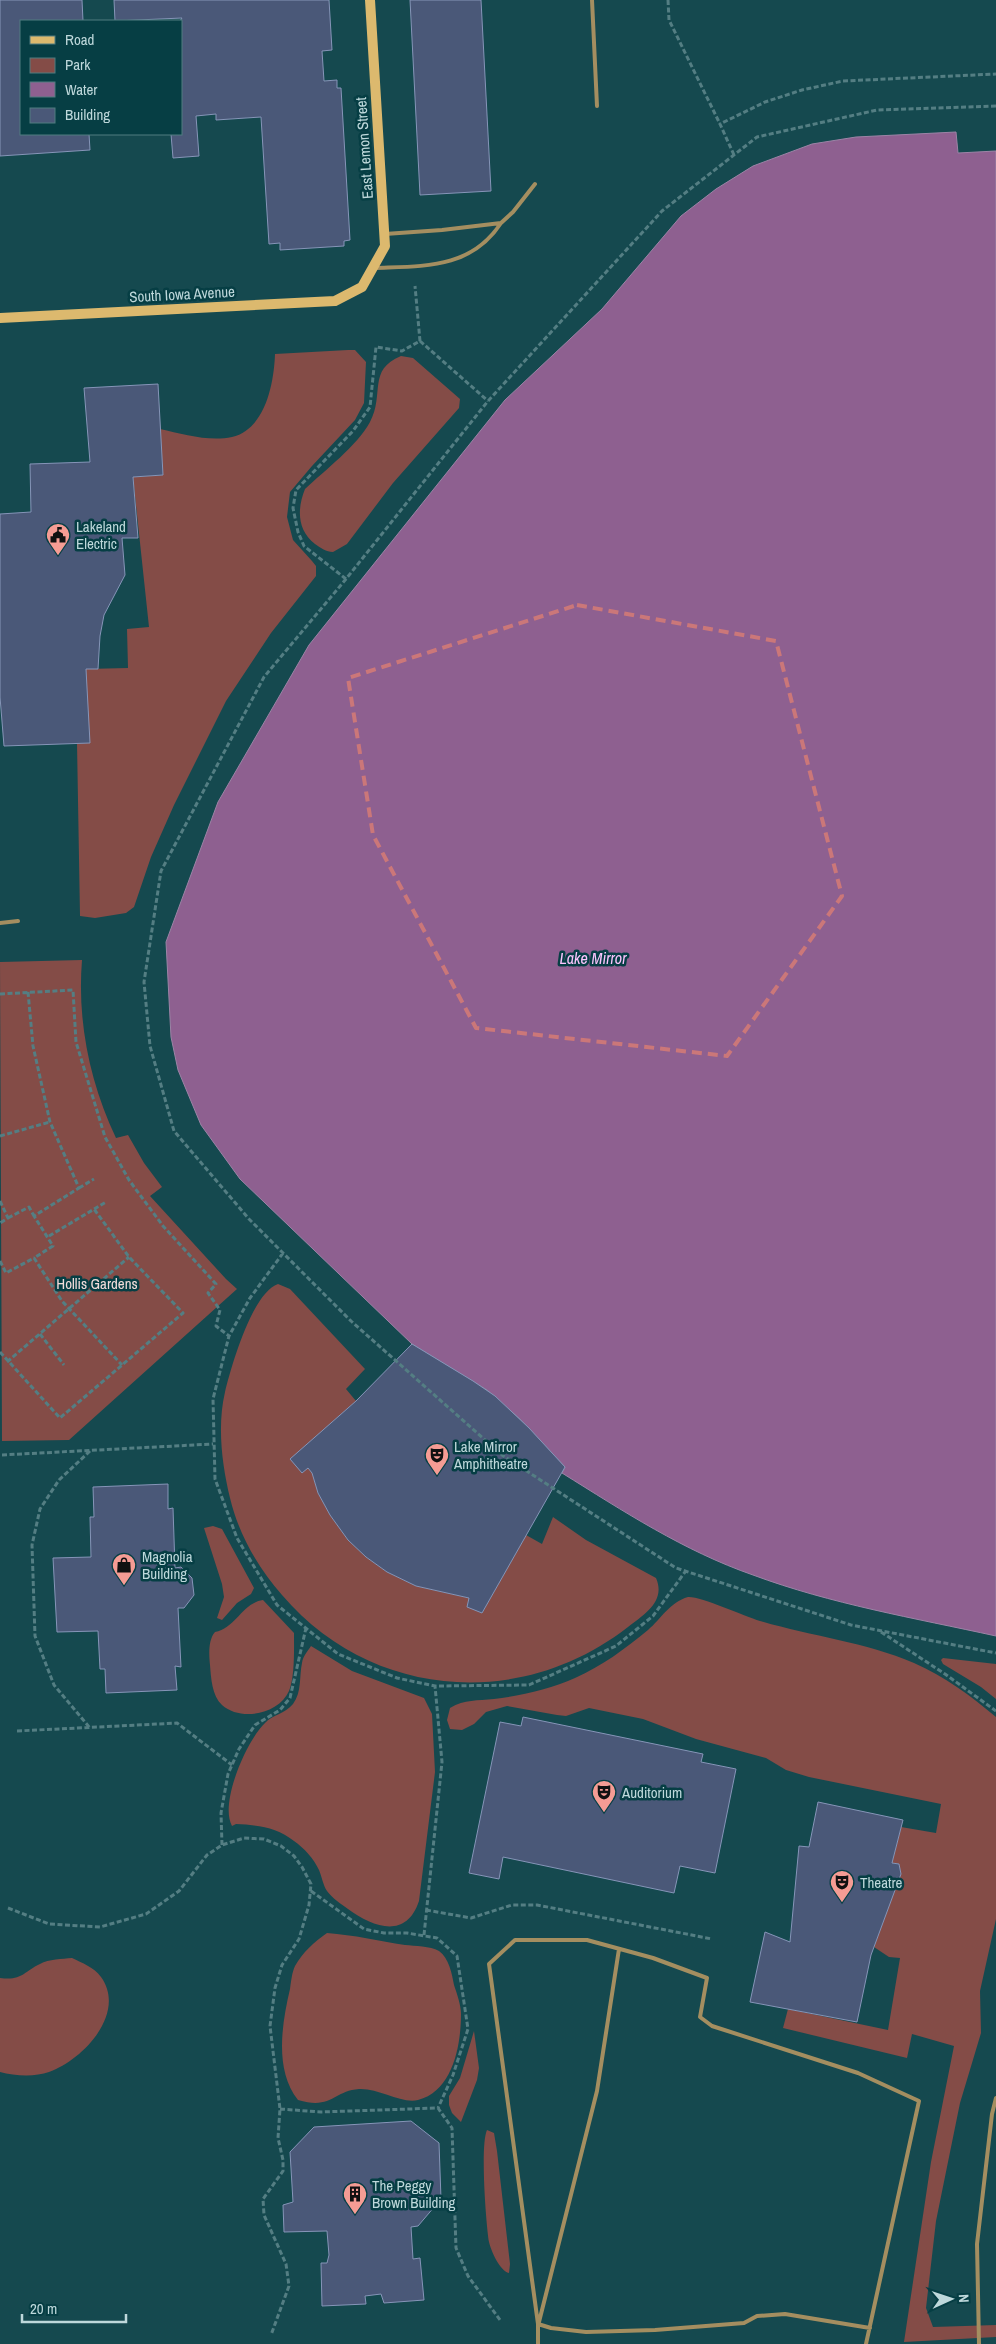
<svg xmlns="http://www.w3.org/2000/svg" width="996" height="2344" font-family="'Archivo Narrow',sans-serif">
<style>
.green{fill:#844c47}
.water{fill:#8e6090;stroke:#9c84a6}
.building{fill:#4a5878;stroke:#8695b8}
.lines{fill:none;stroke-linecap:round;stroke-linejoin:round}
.path{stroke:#547e83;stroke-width:3;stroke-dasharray:5 2.5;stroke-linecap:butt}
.lane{stroke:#a48e60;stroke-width:4}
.secondary{stroke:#dcb96e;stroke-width:10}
.marked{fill:none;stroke:#cb7779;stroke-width:4;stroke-dasharray:10 6;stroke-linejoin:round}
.labels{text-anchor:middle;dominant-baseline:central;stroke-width:5;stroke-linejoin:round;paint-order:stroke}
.street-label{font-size:15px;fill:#bed8db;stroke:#063e44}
.poi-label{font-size:15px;fill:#bed8db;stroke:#063e44;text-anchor:start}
.park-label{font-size:15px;fill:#f2dcda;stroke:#063e44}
.water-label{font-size:16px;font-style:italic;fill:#fcc5fe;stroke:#063e44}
</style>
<rect width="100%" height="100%" fill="#15494f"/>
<path class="green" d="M348 350H355L366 362 364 403 355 420 312 466 290 492 287 517 293 540 312 561 316 566V576L271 633 226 701 174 805 151 857 134 907 126 913 95 918 80 916 77 743 86 669 128 668 127 629 149 627 133 477 163 475 160 429C183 434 209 442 232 437 266 429 274 382 275 354Z
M401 356 413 358 460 399 459 408 393 483 347 544 333 552C326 552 321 548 315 544 297 530 297 509 305 489 325 470 357 446 370 422 385 394 367 370 401 356Z
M82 960C77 1022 90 1083 116 1138L128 1135 144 1163 162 1187 150 1196 226 1279 237 1289 69 1440 2 1441 0 962Z
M278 1284 290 1289 365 1369 346 1389 356 1401 291 1459 308 1468 312 1473 318 1493 330 1515 348 1540 366 1557 387 1572 416 1586 469 1598 482 1613 526 1535 542 1544 553 1517 586 1540 656 1578C666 1601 645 1614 628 1627 520 1711 371 1699 282 1595 257 1566 239 1535 230 1498 222 1465 217 1426 225 1392 231 1367 252 1293 278 1284Z
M213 1526 222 1529 254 1588 251 1594 237 1603 222 1620 217 1618 224 1597 222 1584 204 1528Z
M688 1597C700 1596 744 1616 760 1621 810 1636 865 1642 914 1663 944 1676 971 1696 996 1717V1919L980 1991 981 2033 960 2103 936 2221 926 2308 933 2327 996 2325V2337L904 2342 931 2162 954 2046 912 2034 907 2058 783 2028 788 2009 888 2030 900 1958 889 1957 874 1947 900 1871 899 1864 892 1863 901 1827 936 1833 941 1804 809 1777 786 1770 766 1758 696 1739 643 1719 589 1708 566 1716 557 1715 507 1706 486 1712 474 1724 462 1730 450 1729 447 1720 450 1708C465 1699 477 1701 494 1699 520 1696 551 1689 575 1678 602 1666 625 1649 648 1630 661 1619 670 1602 688 1597Z
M263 1600 294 1633C294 1648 295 1677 289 1691 279 1714 241 1722 222 1705 212 1696 211 1678 210 1665 209 1655 208 1640 215 1632 236 1628 242 1603 263 1600Z
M311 1646 352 1671 424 1698 432 1714 435 1772 419 1901C406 1940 373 1927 348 1909 341 1904 332 1898 327 1891 323 1885 322 1877 319 1870 314 1859 304 1848 294 1841 277 1827 257 1825 236 1824L232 1826C219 1803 247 1740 265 1723 272 1715 285 1714 293 1704 302 1692 299 1677 302 1663 303 1656 307 1652 311 1646Z
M943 1658 996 1664V1699L981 1687 943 1664 941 1660Z
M327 1933C354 1935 379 1941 405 1945 415 1946 430 1946 439 1951 449 1958 452 1974 454 1985 457 1994 461 2005 461 2014 461 2045 453 2091 418 2100 401 2104 379 2088 359 2089 333 2091 332 2110 298 2100 274 2070 282 2023 290 1989 291 1982 292 1972 295 1966 303 1952 314 1942 327 1933Z
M72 1958C82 1963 94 1967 101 1977 127 2013 83 2060 49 2072 35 2077 15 2076 0 2072V1978C22 1981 23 1972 40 1964 49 1959 62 1959 72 1958Z
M474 2031 479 2068 477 2080 461 2122 452 2113 449 2105V2096L460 2078Z
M487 2130 494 2133 497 2151 510 2264 509 2273C500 2271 491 2251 489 2242 486 2223 480 2145 487 2130Z"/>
<path class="water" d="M956 132 958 153 996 151V1636C914 1618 831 1604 753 1575 684 1551 623 1511 562 1473L565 1467 520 1419 487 1390 412 1344 240 1179 201 1125 178 1070 171 1037 166 942 218 802 309 645 505 400 602 309 681 216 716 189 753 166 812 144 856 137Z"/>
<path class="building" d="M0 0H82L83 21H21V134H89L90 150 0 156Z
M114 0H329L332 50 322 51 324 81 337 80V88H341L350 240 344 241V246L280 250V243L269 244 261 117 216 120V114L196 116 199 156 173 158 171 134H181L180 21 182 18 115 21Z
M410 0H481L491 191 420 195Z
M158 384 163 475 133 477 138 538H122L125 575 104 615 100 636 98 669H86L90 743 4 746 0 697V514L31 512 30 464 90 462 84 388Z
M412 1344 473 1381 495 1396 529 1428 565 1467 482 1613 467 1607 469 1598 416 1586 387 1572 366 1557 348 1540 330 1515 318 1493 312 1473 308 1468 302 1473 290 1459 356 1401Z
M168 1484V1509L173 1508 175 1568 181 1567 192 1578 194 1595 184 1608H178L181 1667 175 1666 177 1690 106 1693 105 1669H100L98 1631 57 1632 53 1558 91 1557 90 1517H94L93 1487Z
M523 1717 703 1754 701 1762 736 1769 715 1873 680 1866 674 1893 503 1857 499 1879 469 1873 500 1722 521 1726Z
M818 1802 903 1820 892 1863 899 1864 901 1874 871 1955 857 2022 750 2002 765 1932 790 1942 799 1846 809 1847Z
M411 2121 439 2143 441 2199 418 2226 411 2227 413 2259 420 2258 424 2300 384 2303 381 2294 365 2296 366 2304 322 2306 321 2263H327L329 2255 327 2231 284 2232 283 2205 293 2202 290 2152 314 2127Z"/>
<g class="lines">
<path class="path" d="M668 0 669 20 720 124
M996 106 877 110 757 137 662 211 488 401 346 579 264 677 161 871 144 982 150 1046 174 1131 249 1219 351 1321 502 1455 676 1568 851 1625 996 1653
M734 155 720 124 765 102 802 90 843 81 996 74
M420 341 488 401
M346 579 304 546 298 532 293 508 296 490 353 431 370 407 376 347 402 351 420 341 415 286
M28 992 33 1046 50 1122 79 1188 34 1216 53 1246 34 1258
M0 994 73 990 76 1042 105 1137 129 1180 163 1226 216 1284 208 1293 220 1310 216 1326 229 1336
M0 1136 50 1122
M79 1188 94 1179
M0 1201 8 1218 0 1223
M8 1218 29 1207 34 1216
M49 1236 106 1202
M283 1253 250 1298 229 1336 213 1399 215 1479 237 1538 277 1605 338 1654 397 1678 435 1686 529 1685 616 1646 653 1616 685 1572
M0 1261 6 1273 34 1258 62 1301 122 1365
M40 1334 64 1365
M0 1352 60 1418 183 1313 129 1257 94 1209
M7 1362 129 1257
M90 1451 59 1480 40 1509 32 1545 35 1636 54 1685 90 1728
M2 1455 213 1444
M881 1632 945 1674 996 1711
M17 1731 177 1723 232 1765
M222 1845 221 1813 228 1774 239 1749 255 1725 280 1710 290 1698 306 1628
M311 1891 364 1929 384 1933H407L437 1938 457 1956 468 2029 453 2075 438 2108
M8 1908 49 1924 100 1927 146 1914 179 1891 207 1855 222 1845 244 1838 264 1839 281 1846 294 1856 302 1867 311 1884 309 1905 299 1939 282 1965 275 1988 270 2026 280 2109 278 2138 283 2160V2171L263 2199 264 2215 286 2264 289 2286 271 2335
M426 1910 471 1918 512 1905H537L712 1939
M424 1935 442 1762 435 1686
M280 2109 321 2112 438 2108 452 2128 456 2248 468 2276 500 2320"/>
<path class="lane" d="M592 0 597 106
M501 223 513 212 535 184
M375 268C424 266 471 269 501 223L442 230 385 234
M0 923 18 921
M539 2322 597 2091 619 1949
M538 2324 551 2328 586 2332 655 2330 744 2323 757 2316 785 2314 870 2328
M538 2344V2324L489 1964 515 1940H587L653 1958 707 1978 700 2017 712 2026 858 2073 919 2101 866 2344
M979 2344 977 2244 992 2114 996 2098"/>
<path class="secondary" d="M0 318 335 301 362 287 385 246 370 0"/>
</g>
<path class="marked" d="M577 605 776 641 842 896 727 1056 476 1028 373 835 348 678Z"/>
<defs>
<g id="civic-pin" transform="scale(1.25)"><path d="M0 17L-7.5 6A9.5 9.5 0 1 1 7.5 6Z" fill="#f59c94" stroke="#063e44"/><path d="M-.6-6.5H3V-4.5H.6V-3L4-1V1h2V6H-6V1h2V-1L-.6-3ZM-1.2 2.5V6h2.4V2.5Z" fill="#111"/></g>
<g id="theatre-pin" transform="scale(1.25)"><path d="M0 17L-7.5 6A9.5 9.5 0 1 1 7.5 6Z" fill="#f59c94" stroke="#063e44"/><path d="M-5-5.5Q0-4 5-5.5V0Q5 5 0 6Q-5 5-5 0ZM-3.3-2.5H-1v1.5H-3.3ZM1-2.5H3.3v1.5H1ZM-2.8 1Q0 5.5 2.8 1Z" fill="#111"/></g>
<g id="shop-pin" transform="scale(1.25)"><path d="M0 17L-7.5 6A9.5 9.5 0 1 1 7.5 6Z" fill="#f59c94" stroke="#063e44"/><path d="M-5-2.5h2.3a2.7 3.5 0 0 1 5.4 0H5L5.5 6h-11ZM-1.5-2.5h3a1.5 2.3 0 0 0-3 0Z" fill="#111"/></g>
<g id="building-pin" transform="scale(1.25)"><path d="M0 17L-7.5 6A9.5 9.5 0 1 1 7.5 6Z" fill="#f59c94" stroke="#063e44"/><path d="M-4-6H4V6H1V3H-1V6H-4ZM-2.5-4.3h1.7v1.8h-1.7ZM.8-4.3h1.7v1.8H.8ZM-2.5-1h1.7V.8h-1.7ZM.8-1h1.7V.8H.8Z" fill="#111"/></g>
</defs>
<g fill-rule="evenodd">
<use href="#civic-pin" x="58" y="535"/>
<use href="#theatre-pin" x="437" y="1455"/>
<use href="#shop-pin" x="124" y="1565"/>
<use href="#theatre-pin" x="604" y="1792"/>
<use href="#theatre-pin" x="842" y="1882"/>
<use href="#building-pin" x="355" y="2194"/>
</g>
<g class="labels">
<g class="street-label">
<text transform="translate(364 148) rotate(-94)">East Lemon Street</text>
<text transform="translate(182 294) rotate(-3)">South Iowa Avenue</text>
</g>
<g class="poi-label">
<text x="76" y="526">Lakeland<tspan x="76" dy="17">Electric</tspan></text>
<text x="454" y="1446">Lake Mirror<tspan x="454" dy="17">Amphitheatre</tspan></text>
<text x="142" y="1556">Magnolia<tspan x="142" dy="17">Building</tspan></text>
<text x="622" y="1792">Auditorium</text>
<text x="860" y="1882">Theatre</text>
<text x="372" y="2185">The Peggy<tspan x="372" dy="17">Brown Building</tspan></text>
</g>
<g class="park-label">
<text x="97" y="1283">Hollis Gardens</text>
</g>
<g class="water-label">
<text x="593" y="958">Lake Mirror</text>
</g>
</g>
<rect x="20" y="20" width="162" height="115" fill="#063e44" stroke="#507c80"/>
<rect x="30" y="36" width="25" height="8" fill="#dcb96e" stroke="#507c80"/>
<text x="65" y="45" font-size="15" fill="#bed8db">Road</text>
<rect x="30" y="58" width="25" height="15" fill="#844c47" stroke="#507c80"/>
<text x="65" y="70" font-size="15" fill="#bed8db">Park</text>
<rect x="30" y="82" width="25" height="15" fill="#8e6090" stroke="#507c80"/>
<text x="65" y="95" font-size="15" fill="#bed8db">Water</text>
<rect x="30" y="108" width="25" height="15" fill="#4a5878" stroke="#507c80"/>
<text x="65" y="120" font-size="15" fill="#bed8db">Building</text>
<g transform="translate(951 2299) rotate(87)" stroke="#063e44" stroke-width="4" paint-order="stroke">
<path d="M0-4L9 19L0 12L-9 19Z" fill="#bed8db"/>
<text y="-8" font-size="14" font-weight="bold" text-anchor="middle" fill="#bed8db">N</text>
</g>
<path d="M22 2314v8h104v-8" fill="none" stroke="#bed8db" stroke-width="2.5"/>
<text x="30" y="2314" font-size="15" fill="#bed8db" stroke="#063e44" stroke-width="4" paint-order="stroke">20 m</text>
</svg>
